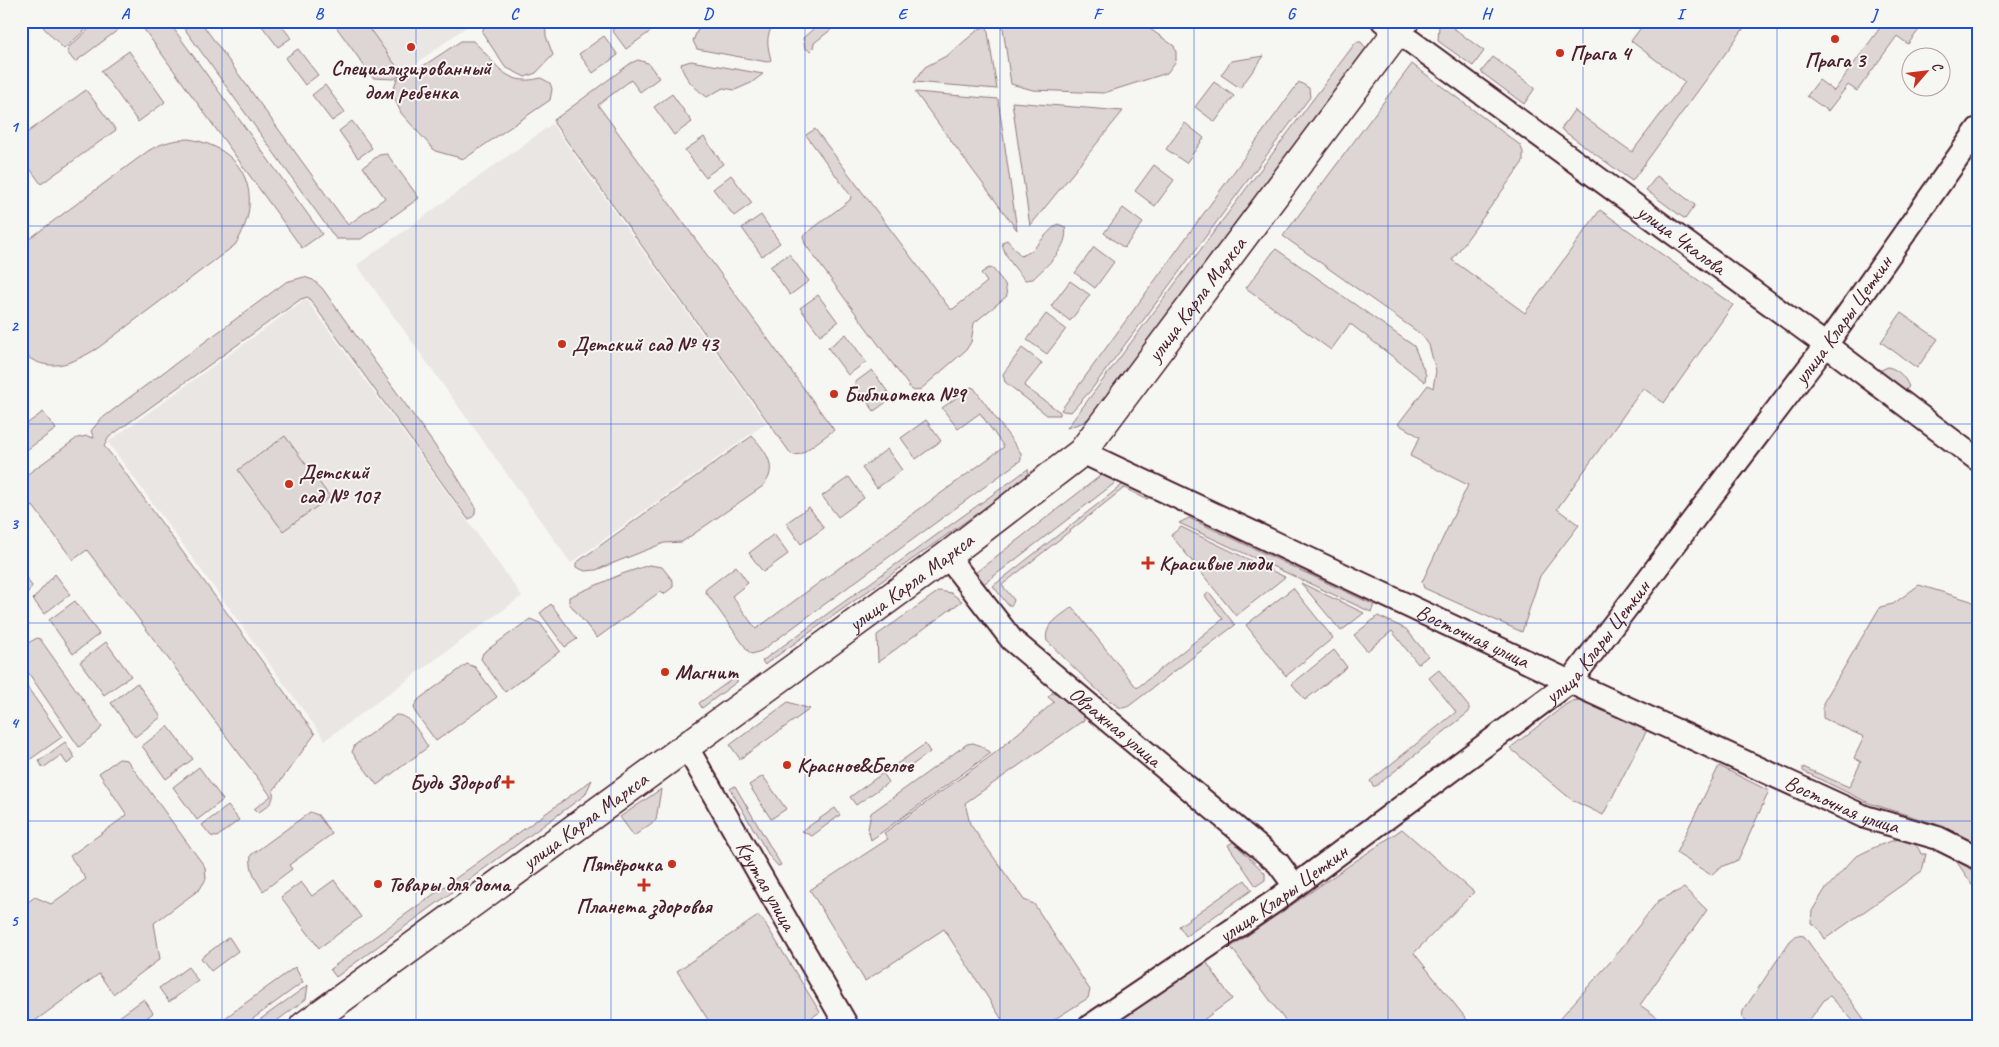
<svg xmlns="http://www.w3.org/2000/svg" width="1999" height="1047" font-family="Caveat,sans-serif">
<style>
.built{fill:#e9e6e3}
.green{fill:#ddd6d5;stroke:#947a80}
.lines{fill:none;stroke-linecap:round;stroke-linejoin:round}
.street-casing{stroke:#4a1f2b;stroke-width:26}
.secondary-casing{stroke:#4a1f2b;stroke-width:31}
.street{stroke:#f6f6f2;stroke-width:22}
.secondary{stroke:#f6f6f2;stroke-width:28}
.grid{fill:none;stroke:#1d4ed8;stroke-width:1;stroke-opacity:0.55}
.poi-dot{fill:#c8321e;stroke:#f6f6f2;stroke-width:2}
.labels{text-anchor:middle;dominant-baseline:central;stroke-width:4;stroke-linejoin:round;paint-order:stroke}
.poi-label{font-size:21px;font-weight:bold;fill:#4a1f2b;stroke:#f6f6f2;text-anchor:start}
.street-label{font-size:21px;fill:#4a1f2b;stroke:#f6f6f2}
.neatline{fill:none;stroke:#1d4ed8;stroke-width:2}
.grid-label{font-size:16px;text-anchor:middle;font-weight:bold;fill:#1d4ed8}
</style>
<rect width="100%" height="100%" fill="#f6f6f2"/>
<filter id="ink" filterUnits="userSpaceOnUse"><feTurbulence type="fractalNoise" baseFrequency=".02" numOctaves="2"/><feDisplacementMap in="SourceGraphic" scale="10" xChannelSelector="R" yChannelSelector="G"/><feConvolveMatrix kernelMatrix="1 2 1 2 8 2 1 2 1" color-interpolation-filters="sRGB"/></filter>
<g filter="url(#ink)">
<path class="built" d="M364 21H474L402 74Z
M552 124 766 423 571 563 357 265Z
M306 299 522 596 325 740 108 442Z"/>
<path class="green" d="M49 21H95L64 49 43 27Z
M98 21H130L75 62 67 52 69 47Z
M138 21H168L322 234 302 248Z
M179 21H200L348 225 385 198 363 167 379 155 387 154 419 198 361 239H336Z
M258 21H278L291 38 278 47Z
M332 21H364L402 74 394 79 373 78Z
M487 21H545L546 36 553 55 536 73 525 77 505 67 482 32Z
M624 21H654L658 26 626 49 612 30Z
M710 21H776C765 35 767 44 771 60L767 62 697 49 693 41 697 31Z
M822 21H842L814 43 813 48 810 51 805 48 803 38Z
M1002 21H1092L1097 23 1101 21H1139L1174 46 1176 52V61L1167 73 1104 93 1033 90 1011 84Z
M1444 21 1484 51 1473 66 1438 41 1439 26Z
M1646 21H1749L1632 181 1561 129 1574 110 1632 152 1685 82 1631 41Z
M1885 21H1926L1908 44 1897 36 1857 91 1848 85 1828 111 1807 96 1819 80 1834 91Z
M987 26 997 89 914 82 925 67 948 55 979 29Z
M604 36 618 55 593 73 579 54Z
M461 41H473C496 61 504 88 541 78L550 83 552 89 550 100 464 159 435 151 401 113 392 93 397 79 417 70Z
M1356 42H1361L1366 48 1097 410 1084 422 1067 428Z
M298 49 318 75 305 85 285 58Z
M129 51 165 102 138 122 101 71Z
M1264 56 1240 88 1221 75 1231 61Z
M1493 57 1535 88 1524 104 1481 72Z
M638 60 648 63 659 78 640 92 631 80 598 105 834 430 801 454 794 455 791 454 554 123V120L631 63Z
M691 61 763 74 751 83 735 90 723 88 707 97C696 89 683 78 681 64Z
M1412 64 1520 145 1523 152V162L1452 260 1525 313 1600 210 1733 305 1664 403 1643 388 1557 509 1579 525 1540 576 1522 632 1424 588 1422 582 1468 485 1410 456 1420 437 1398 424 1428 385 1433 388 1436 371 1429 345 1422 335 1283 236Z
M1214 82 1234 96 1215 122 1195 107Z
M1299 82 1309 88 1310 97 1091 390 1071 412 1063 411 1061 410Z
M325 85 345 112 332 121 312 95Z
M86 90 116 130 41 184 21 156V137Z
M915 92 998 99 1017 230Z
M672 94 692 122 674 135 654 107Z
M1012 102 1123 111 1030 226Z
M352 121 372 148 358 158 339 131Z
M1185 123 1204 138 1186 163 1166 149Z
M815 129 950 309H953L987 282 981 273 989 268 993 269 1005 284 1007 296 974 323 971 342 966 350 921 389 915 391 911 389 805 244 803 236 850 200 851 196 806 135Z
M704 137 723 164 705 177 685 150Z
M188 139C245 147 266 197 235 245L98 348C71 364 48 375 21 352V245L148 151C161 143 173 140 188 139Z
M1154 165 1174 180 1155 206 1135 191Z
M731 175 752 203 734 216 713 189Z
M1657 176 1695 205 1685 219 1646 190Z
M1123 208 1143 223 1124 248 1104 233Z
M761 215 780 243 762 256 742 228Z
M1058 224 1065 227C1070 247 1046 266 1033 279L1025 280C1016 269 1004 257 1002 242L1007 240 1021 256C1036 252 1043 234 1058 224Z
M1094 247 1114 262 1095 288 1075 273Z
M1276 249 1414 346 1426 375 1425 382 1352 325H1349L1331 350 1246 288 1273 252Z
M789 254 809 281 790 295 770 267Z
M304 277 313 280 322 288 456 475 475 506C476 512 475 518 468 519L308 297 301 299 109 437 104 446 118 463 315 734 273 791C275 803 267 806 258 813L254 809 271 796 87 550 73 560 33 506 21 514V497L28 498 21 486V479L77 438 87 436 94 438 91 431 100 420 122 403 286 282Z
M1070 281 1090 295 1070 321 1051 306Z
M818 295 838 322 820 335 800 308Z
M1901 313 1938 339 1917 368 1881 342Z
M1046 314 1066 329 1047 354 1027 340Z
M846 334 866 362 848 375 828 348Z
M1022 348 1042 363 1024 386 1060 412V415H1047L1005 382 1003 374Z
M1888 367C1899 370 1905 377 1909 387L1904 391 1880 375 1881 370Z
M872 370 892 398 874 411 854 383Z
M971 387 974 388 1021 453V460L761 651 752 654 748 651 708 595 705 591 706 589 736 566 748 583 732 596 756 629 1004 447 980 413 958 429 942 408Z
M43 412 56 429 21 454V428Z
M926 420 941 441 916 459 901 438Z
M285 436 330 497 283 531 238 470Z
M752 436C766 451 779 468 763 486L682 542 664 543 596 570 585 571 576 567V563Z
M887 449 902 470 877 488 862 468Z
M1028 469 1029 474 1028 477 767 663 765 665 762 661Z
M1108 474 1120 479 981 586 975 573 1100 476Z
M849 477 864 498 838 517 822 496Z
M1126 482 1153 495 1152 497 1146 499 1124 488 1002 585 1014 600 1012 605H1008L993 586Z
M809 507 824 528 801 544 786 523Z
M1189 518 1374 605 1371 612 1179 523Z
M1181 527 1285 577 1236 616 1171 535Z
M774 534 788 554 763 572 749 553Z
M649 565 662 567 673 581V587L664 594 661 591 597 638 569 603V597L622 574Z
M21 571 32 586 26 596 21 599Z
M55 574 70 594 44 614 33 599Z
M1301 583 1364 613 1341 631Z
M1919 585 1971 601 1978 606V846L1936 824 1869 803 1803 771V767L1849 787 1861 762 1854 758 1864 737 1823 718V703L1880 607 1893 604Z
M1293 588 1333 638 1286 676 1246 625Z
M939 591 951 593 962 601 878 662 877 635Z
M1209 592 1235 625 1129 706C1127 707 1124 708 1122 708 1110 706 1059 652 1047 641 1043 625 1061 616 1072 607L1137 688 1223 619 1205 596Z
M75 601 99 634 73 654 49 620Z
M551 604 577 639 565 647 540 613Z
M1378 616 1406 629 1428 656 1418 664 1392 631 1367 651 1354 635Z
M530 619 540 623 560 651 505 692 481 659 483 653Z
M37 638 40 639 102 726 99 731 79 747 21 662V647Z
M106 642 131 676 104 695 80 662Z
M1334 650 1347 667 1305 700 1292 684Z
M467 664 475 667 497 697 436 741 415 712 414 706 419 699Z
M1439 670 1469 707V712L1376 786H1373L1370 781 1456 712 1429 678Z
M738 675 737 682 734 684 702 708 699 703Z
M21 678 62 737 25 763 21 758Z
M137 683 161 717 135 737 111 703Z
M1052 693H1059L1084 713V720L965 803 970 824 1024 900 1034 904 1090 990 1088 998 1044 1026H1006L944 929 865 981 810 890 888 839 884 833 995 753 1054 702 1048 697Z
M1579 700 1647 730 1603 815 1572 800 1510 748 1565 705 1572 701Z
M788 702 810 709 740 759 730 745Z
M396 715C411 715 420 735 428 747L377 785 352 752 355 745Z
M168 726 193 759 166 779 142 746Z
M65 742 75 758 67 764 61 755 43 768 39 761Z
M973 743 979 745 991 753 871 840 868 829 871 813 967 744Z
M925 744 930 752 900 774 894 766Z
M119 759 127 760 205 867 206 879 200 889 154 923 160 959 113 994 99 974 28 1026H21V907L35 897 51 904 86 879 70 856 127 815 99 773Z
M1719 766 1769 791 1738 860 1719 868 1711 875 1676 853Z
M199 767 223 800 197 820 173 787Z
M883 773 889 782 856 805 850 797Z
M763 776 786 809 771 819 749 785Z
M592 780 585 795 336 977 330 969Z
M735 786 781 865 778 866 770 857 730 789Z
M661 789 656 820 634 836 620 817Z
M228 806 239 820 217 837 211 836 202 825Z
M835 808 840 815 812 836 802 831Z
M310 812 318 815 332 834 289 865 292 869 263 891C256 880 249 869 251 855Z
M1402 829 1474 892 1414 953 1472 1026H1289L1231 947Z
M1897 839C1909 841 1916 841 1921 854H1926L1922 871 1825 939 1819 929 1811 923 1812 911 1824 891 1855 857 1875 847Z
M1233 842 1265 873V880L1256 886 1228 845Z
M1952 855 1965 861 1978 870V893Z
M334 880 361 917 319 948 281 897 301 882 312 896Z
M1245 880 1252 890 1186 936 1179 926Z
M1684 888 1707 910 1640 1005 1669 1026H1553L1612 960 1658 901Z
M758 916 763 920 820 1012 799 1026H712L677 971Z
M1797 935 1804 936 1869 1026H1858L1830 996 1825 999 1805 1026H1752L1742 1018 1743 1011 1790 941Z
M229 937 238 951 211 971 201 958Z
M1205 960 1232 999 1195 1026H1110Z
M188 967 198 981 169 1002 159 988Z
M295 967 303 982 243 1026H214Z
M308 985 306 999 270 1026H251Z
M144 999 153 1013 136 1026H119L115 1020Z"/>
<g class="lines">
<g class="street-casing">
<g id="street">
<path id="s1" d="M1383 21 1826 345 1978 460"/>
<path id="s2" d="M1082 452 1570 682 1865 817 1938 838 1978 858"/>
<path id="s3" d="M947 556 1012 640 1278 863 1295 886"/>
<path id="s4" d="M686 746 847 1026"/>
<path id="s5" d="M1090 1026 1275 901 1570 682 1826 345 1978 129"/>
</g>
</g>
<g class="secondary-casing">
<g id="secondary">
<path id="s6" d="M304 1026 947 556 1082 452 1405 21"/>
</g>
</g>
<use href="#street" class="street"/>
<use href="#secondary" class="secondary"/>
</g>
</g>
<path class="grid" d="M222 21V1026M416 21V1026M611 21V1026M805 21V1026M1000 21V1026M1194 21V1026M1388 21V1026M1583 21V1026M1777 21V1026M21 226H1978M21 424H1978M21 623H1978M21 821H1978"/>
<g class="poi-dot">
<circle cx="1835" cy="39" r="5"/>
<circle cx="411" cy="47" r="5"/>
<circle cx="1560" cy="53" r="5"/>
<circle cx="562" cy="344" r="5"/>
<circle cx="834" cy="394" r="5"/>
<circle cx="289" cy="484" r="5"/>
<path d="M1145.5 555.5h5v5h5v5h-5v5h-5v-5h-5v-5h5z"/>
<circle cx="665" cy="672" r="5"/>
<circle cx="787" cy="765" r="5"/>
<path d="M505.5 774.5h5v5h5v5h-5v5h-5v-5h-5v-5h5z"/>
<circle cx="672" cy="864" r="5"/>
<circle cx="378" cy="884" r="5"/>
<path d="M641.5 877.5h5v5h5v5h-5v5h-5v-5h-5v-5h5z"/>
</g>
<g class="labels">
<g class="poi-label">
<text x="1570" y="53">Прага 4</text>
<text x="1835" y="60" text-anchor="middle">Прага 3</text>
<text x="411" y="68" text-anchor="middle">Специализированный<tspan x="411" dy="24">дом ребенка</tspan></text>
<text x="572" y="344">Детский сад № 43</text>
<text x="844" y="394">Библиотека №9</text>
<text x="299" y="472">Детский<tspan x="299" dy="24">сад № 107</tspan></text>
<text x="1159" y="563">Красивые люди</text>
<text x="675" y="672">Магнит</text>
<text x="797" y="765">Красное&amp;Белое</text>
<text x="498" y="782" text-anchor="end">Будь Здоров</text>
<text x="662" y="864" text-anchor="end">Пятёрочка</text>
<text x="388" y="884">Товары для дома</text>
<text x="644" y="906" text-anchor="middle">Планета здоровья</text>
</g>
<g class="street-label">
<text stroke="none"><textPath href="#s1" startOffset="370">улица Чкалова</textPath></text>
<text stroke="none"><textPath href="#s6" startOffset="1158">улица Карла Маркса</textPath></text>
<text stroke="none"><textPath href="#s5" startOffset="1044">улица Клары Цеткин</textPath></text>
<text stroke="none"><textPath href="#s6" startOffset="752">улица Карла Маркса</textPath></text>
<text stroke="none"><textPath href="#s2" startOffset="432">Восточная улица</textPath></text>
<text stroke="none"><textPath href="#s5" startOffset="639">улица Клары Цеткин</textPath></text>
<text stroke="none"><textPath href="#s3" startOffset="241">Овражная улица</textPath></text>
<text stroke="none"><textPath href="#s2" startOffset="838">Восточная улица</textPath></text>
<text stroke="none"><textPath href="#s6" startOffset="348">улица Карла Маркса</textPath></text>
<text stroke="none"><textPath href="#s4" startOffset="161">Крутая улица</textPath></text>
<text stroke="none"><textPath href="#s5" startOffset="234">улица Клары Цеткин</textPath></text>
</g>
</g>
<rect width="1999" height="1047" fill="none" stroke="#f6f6f2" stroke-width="55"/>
<g transform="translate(1926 72) rotate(62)"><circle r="24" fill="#f6f6f2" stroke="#b1a0a2"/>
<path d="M0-4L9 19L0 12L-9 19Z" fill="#c8321e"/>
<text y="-8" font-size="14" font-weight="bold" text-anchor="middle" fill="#4a1f2b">С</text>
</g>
<rect x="28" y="28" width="1944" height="992" class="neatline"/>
<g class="grid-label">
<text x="125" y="19">A</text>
<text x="319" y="19">B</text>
<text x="514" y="19">C</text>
<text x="708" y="19">D</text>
<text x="902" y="19">E</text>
<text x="1097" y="19">F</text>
<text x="1291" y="19">G</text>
<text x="1486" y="19">H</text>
<text x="1680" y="19">I</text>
<text x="1874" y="19">J</text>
<text x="14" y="132">1</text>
<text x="14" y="331">2</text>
<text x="14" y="529">3</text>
<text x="14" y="728">4</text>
<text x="14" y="926">5</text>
</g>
</svg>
